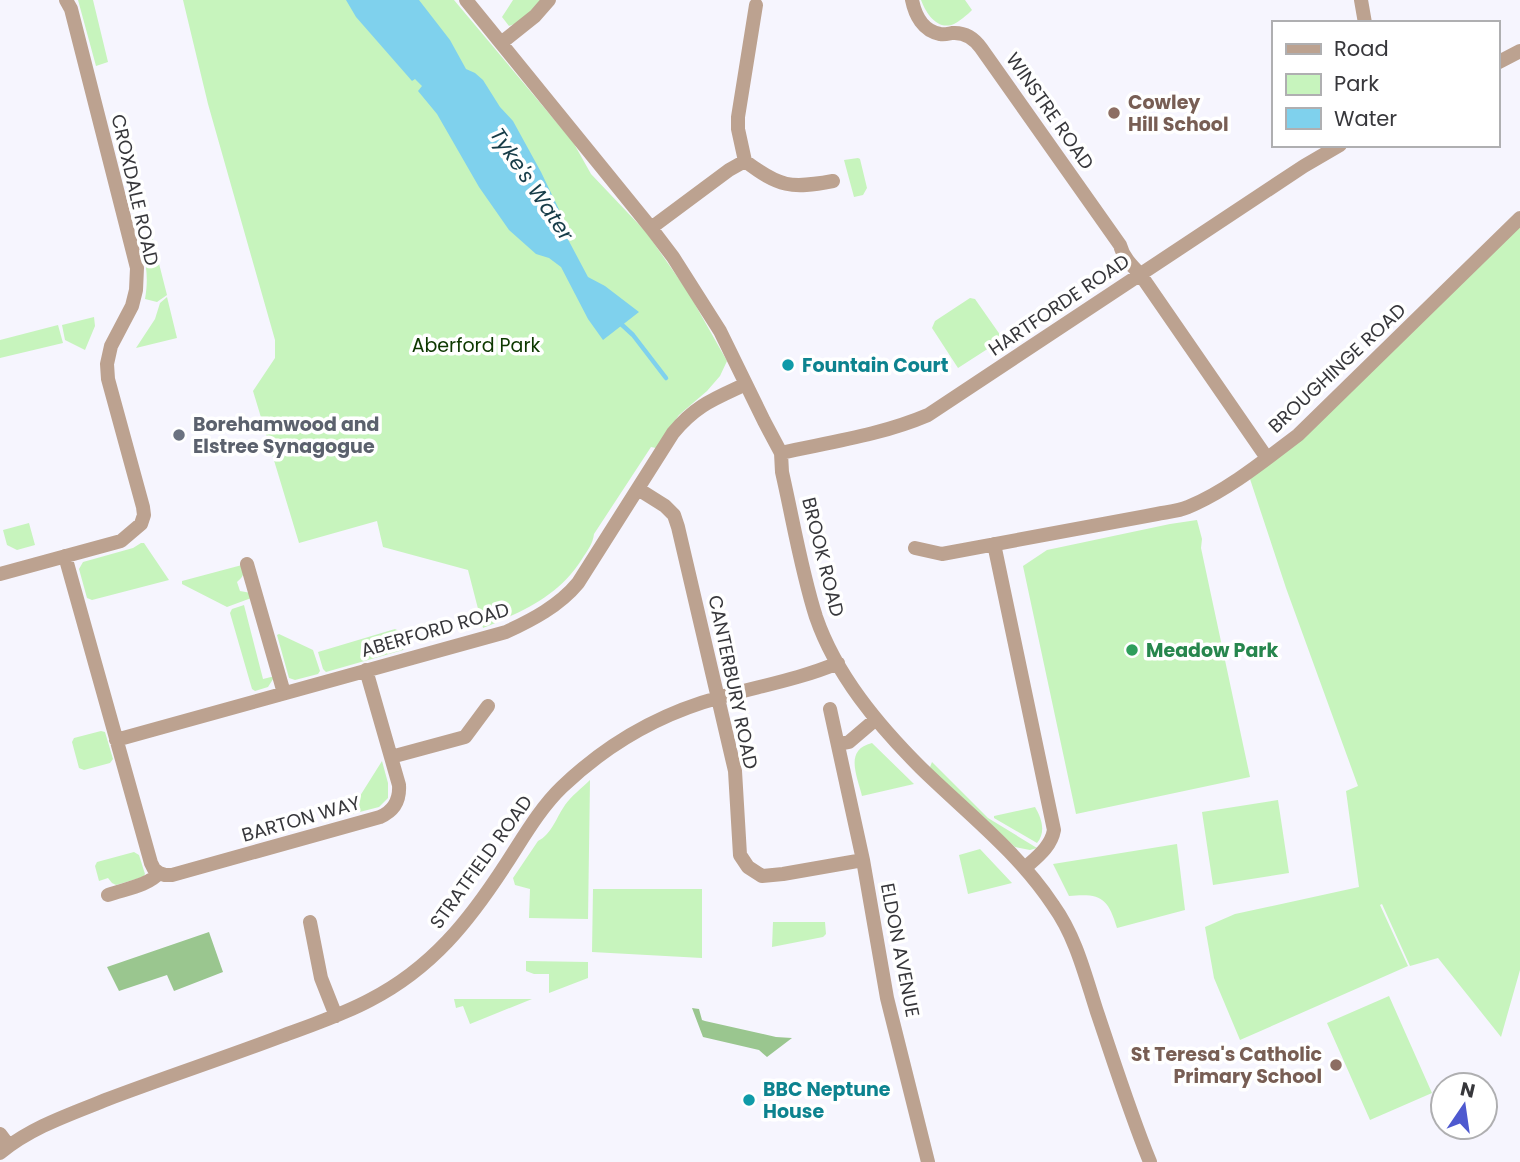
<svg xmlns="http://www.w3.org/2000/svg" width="1520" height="1162" font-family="Poppins,sans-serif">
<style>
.green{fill:#c7f4bd}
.forest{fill:#9ac68f}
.water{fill:#7fd1ed}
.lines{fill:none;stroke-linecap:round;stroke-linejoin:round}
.stream{stroke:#7fd1ed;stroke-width:4.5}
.minor{stroke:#bca290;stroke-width:14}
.education-dot{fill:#8d6e63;stroke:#fff;stroke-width:2.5}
.culture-dot{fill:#0f9aa8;stroke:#fff;stroke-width:2.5}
.worship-dot{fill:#6b7280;stroke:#fff;stroke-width:2.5}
.leisure-dot{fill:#2e9e5b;stroke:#fff;stroke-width:2.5}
.labels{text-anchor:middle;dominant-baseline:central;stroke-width:7;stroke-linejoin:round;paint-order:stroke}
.education-label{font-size:19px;font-weight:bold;fill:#785e54;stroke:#fff;text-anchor:start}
.street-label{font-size:19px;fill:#37373b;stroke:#fff}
.park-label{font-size:19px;fill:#0d3800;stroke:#fff}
.culture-label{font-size:19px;font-weight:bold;fill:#0d838f;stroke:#fff;text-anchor:start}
.worship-label{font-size:19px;font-weight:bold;fill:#5b616d;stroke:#fff;text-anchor:start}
.leisure-label{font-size:19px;font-weight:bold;fill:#27864d;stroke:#fff;text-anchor:start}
.water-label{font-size:21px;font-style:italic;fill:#163c48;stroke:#fff}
</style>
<rect width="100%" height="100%" fill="#f6f5fe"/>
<path class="green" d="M78 0H93L108 62 96 66Z
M183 0H454L573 142 591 174 646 232 688 292 727 361 720 376 707 391 679 415 656 448 651 447 594 534C593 544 587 551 582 559 559 596 522 612 483 628L468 570 383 547 377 521 299 543 253 391 275 358V340L208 104Z
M513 0H541C531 10 523 22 509 26L502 17Z
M921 0H965L972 10C967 15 960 21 954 24 937 31 926 13 921 0Z
M858 158 860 159 867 188 863 195 854 197 844 160Z
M1520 226V970L1501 1037 1438 958 1410 966 1382 904 1380 905 1408 966 1240 1040 1214 978 1205 927 1235 914 1359 887 1346 791 1358 786 1286 588 1250 479Z
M152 236 167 295 157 302 145 299C149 276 146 261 139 239Z
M167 297 177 338 136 348 155 319 160 303Z
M970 298 975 299 1003 339 958 368 932 328 935 321Z
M94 317 95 326 85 350 65 340 62 325Z
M58 325 63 343 0 358V340Z
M1197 520 1202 539 1201 548 1250 777 1076 814 1023 566 1047 550 1170 524Z
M29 523 35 545 17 550 7 545 3 530Z
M141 543H144L169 580 92 600 87 598 79 569 83 562 133 548Z
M242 565C245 573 244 576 237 582L240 591 251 593 254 597 227 607 182 584V581Z
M244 605 263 679 275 676 268 687 255 691 252 689 230 613 232 609Z
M395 629 399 631 405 647 403 650 326 672 323 669 318 652Z
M279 634 313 650 320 671 318 674 295 680 289 678 277 635Z
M101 731 105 732 113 759 110 763 84 770 79 768 72 742 74 738Z
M872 743 914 784 862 796C857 775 844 750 872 743Z
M382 761 388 783V798L379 807 348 815Z
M932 762 988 818 1037 848 1030 850 1015 847 931 770 930 767Z
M590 780 588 919 529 918 530 889 515 885 513 878 538 841C552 834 557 816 565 805 571 796 582 788 590 780Z
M1278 800 1289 873 1213 885 1202 812Z
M1035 807C1042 819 1046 832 1037 843L994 818V816Z
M1177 844 1185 910 1117 928C1108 898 1101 893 1069 896L1053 864Z
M980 849 1012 883 968 894 959 855Z
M134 852 139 855 145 874 143 877 116 885 112 883 108 878 99 881 95 866 97 862Z
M593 889H702V958L592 952Z
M773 922H825L826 934 823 937 772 947Z
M526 961 588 962V978L549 993V974H534L526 971Z
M1389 996 1432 1093 1370 1120 1327 1023Z
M454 999H532L470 1024 463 1006 456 1008Z"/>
<path class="forest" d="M209 932 223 972 174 991 167 975 119 991 107 967Z
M692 1008 699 1009 702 1020 705 1021 776 1037 792 1038 767 1057 759 1050 703 1037Z"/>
<path class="water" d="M346 0H419L450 40 466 69 475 73 483 80 500 107 513 121 541 172 566 224 563 230 588 277 605 286 639 312 603 340 588 319 561 267 549 258 536 254 509 230 479 187 437 114 418 91 422 86 415 79 412 81 356 17Z"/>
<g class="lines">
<path class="stream" d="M620 323 633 335 666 378"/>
<path class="minor" d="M466 0 651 228 673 257 720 331 764 421 781 453 782 472C793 520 801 570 816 617 836 675 878 725 921 768 966 812 1018 852 1053 905 1076 937 1085 975 1097 1012 1114 1062 1130 1113 1150 1162
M912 0C915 15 923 31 940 34 944 35 947 34 952 33 965 32 974 38 981 48L1120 245C1123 257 1132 266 1140 274L1267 458
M1361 0 1365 23
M501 43 535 16 549 0
M1497 63 1520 51
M745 161C779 187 791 189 833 181
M651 228 729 170 745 161 738 129V117L756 5
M781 453C831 442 881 435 928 415L1304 166 1340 145
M638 489 665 506 674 515 678 527 735 771 740 855 748 867 762 876 783 874 863 860
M994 544 1054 830C1051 847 1037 857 1025 868
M915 548 942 554 1157 514C1167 512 1179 511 1188 507 1227 491 1265 460 1298 435L1520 218
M65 556 151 863 154 869 159 873
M247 564 284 693
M0 574 121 541 141 524 144 515 143 507 108 379 107 364 111 346 132 306 136 290 137 268 71 9 66 0
M830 709 863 860 887 998 928 1162
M116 740 506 632C532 620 559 606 578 583L673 433C696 405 714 399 746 384
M839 744 849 742 876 719
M391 757 465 737 488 706
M108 895C124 889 148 886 159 873L165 875H172L380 817C394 811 400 800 399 785L366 670
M310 922 321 978 336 1016
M0 1134 9 1146
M0 1153C31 1127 71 1114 108 1099 166 1077 224 1058 282 1036 312 1025 342 1015 370 1000 432 968 469 921 506 864 523 838 540 808 562 787 607 744 661 713 721 697 760 686 800 679 838 663"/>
</g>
<g class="education-dot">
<circle cx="1114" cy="113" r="7"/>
<circle cx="1336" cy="1065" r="7"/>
</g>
<g class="culture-dot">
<circle cx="788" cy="365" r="7"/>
<circle cx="749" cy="1100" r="7"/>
</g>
<circle class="worship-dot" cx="179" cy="435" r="7"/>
<circle class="leisure-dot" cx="1132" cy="650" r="7"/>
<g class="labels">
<g class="education-label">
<text x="1128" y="102">Cowley<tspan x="1128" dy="22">Hill School</tspan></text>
<text x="1322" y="1054" text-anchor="end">St Teresa's Catholic<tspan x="1322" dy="22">Primary School</tspan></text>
</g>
<g class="street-label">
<text transform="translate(1050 111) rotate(55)">WINSTRE ROAD</text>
<text transform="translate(135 190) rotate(77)">CROXDALE ROAD</text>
<text transform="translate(1059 305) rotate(-34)">HARTFORDE ROAD</text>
<text transform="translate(1337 368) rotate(-43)">BROUGHINGE ROAD</text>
<text transform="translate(823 557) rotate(76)">BROOK ROAD</text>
<text transform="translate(435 630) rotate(-16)">ABERFORD ROAD</text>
<text transform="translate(733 682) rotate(78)">CANTERBURY ROAD</text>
<text transform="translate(301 819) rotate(-16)">BARTON WAY</text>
<text transform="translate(481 862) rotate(-54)">STRATFIELD ROAD</text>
<text transform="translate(900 950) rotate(79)">ELDON AVENUE</text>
</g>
<g class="park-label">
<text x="476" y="345">Aberford Park</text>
</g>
<g class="culture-label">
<text x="802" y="365">Fountain Court</text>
<text x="763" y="1089">BBC Neptune<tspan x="763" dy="22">House</tspan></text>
</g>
<g class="worship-label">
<text x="193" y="424">Borehamwood and<tspan x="193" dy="22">Elstree Synagogue</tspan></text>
</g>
<g class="leisure-label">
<text x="1146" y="650">Meadow Park</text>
</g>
<g class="water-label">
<text transform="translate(532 184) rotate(56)">Tyke's Water</text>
</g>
</g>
<rect x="1272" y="21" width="228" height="126" fill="#ffffff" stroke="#afafb1" stroke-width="2"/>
<rect x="1286" y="44" width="35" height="10" fill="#bca290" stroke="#afafb1" stroke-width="2"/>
<text x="1334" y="56" font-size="21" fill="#37373b">Road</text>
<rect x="1286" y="74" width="35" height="21" fill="#c7f4bd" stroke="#afafb1" stroke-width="2"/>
<text x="1334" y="91" font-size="21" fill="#37373b">Park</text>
<rect x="1286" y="108" width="35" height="21" fill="#7fd1ed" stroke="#afafb1" stroke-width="2"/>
<text x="1334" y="126" font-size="21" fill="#37373b">Water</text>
<g transform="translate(1464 1106) rotate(13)"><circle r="33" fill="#ffffff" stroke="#afafb1" stroke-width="2"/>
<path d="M0-5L12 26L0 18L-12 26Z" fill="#4e59cf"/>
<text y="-10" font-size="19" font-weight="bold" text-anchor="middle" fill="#37373b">N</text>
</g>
</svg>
